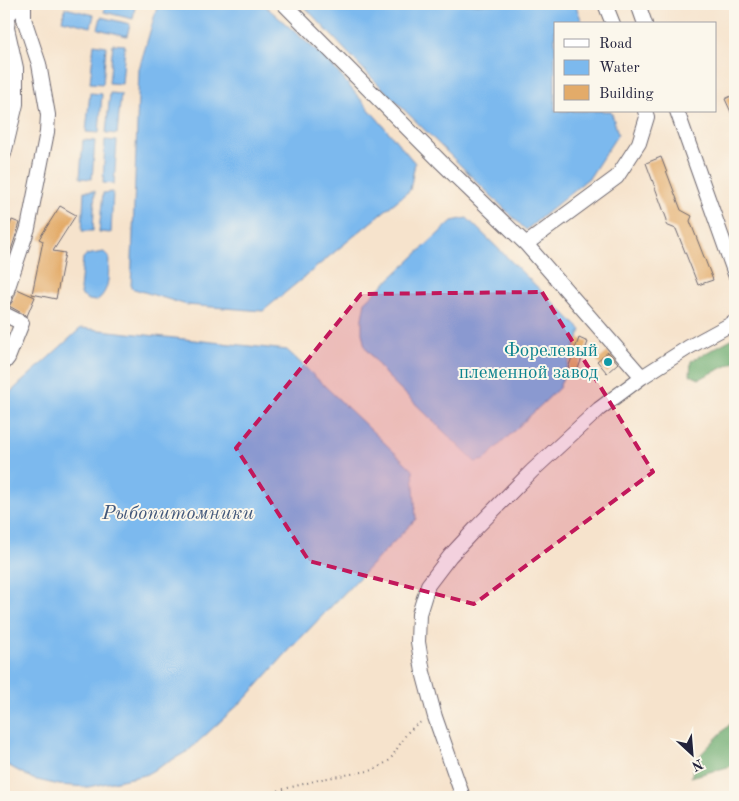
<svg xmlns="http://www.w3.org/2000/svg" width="739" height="801" font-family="'Old Standard TT',serif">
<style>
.forest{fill:#6dac6f;stroke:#486755}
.water{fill:#7cb9ee;stroke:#4f6e94}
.building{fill:#e3ab69}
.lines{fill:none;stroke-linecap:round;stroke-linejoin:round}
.minor-casing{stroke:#6c666e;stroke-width:16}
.path{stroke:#6c666e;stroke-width:2;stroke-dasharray:1 4;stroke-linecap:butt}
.minor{stroke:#fff;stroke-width:14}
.marked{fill:#c2185b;fill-opacity:0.2;stroke:#c2185b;stroke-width:4;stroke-dasharray:10 6;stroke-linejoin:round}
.culture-dot{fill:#0f9aa8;stroke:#fbf7ec;stroke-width:2}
.labels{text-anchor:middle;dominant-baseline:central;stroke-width:4;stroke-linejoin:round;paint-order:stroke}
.culture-label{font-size:19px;fill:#0d838f;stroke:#fbf7ec;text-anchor:end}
.water-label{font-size:20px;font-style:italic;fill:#42577a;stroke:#fbf7ec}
</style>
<rect width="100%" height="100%" fill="#fbf7ec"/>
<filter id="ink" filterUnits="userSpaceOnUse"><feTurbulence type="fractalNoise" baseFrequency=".02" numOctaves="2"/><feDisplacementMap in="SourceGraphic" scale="10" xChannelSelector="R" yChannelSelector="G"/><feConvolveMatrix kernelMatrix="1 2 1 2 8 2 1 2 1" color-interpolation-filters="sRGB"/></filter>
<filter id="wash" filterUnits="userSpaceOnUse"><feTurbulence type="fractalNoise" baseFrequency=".0096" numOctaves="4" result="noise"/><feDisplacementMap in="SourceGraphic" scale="20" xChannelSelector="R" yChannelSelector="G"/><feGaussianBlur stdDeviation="1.12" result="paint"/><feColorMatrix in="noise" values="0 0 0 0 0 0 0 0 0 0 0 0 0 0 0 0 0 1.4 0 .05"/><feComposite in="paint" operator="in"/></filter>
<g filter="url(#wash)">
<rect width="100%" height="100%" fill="#f6e3cc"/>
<path class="forest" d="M735 337V362L699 379 690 375 691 361Z
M735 721V765L691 777 695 764 702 753 731 723Z"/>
<path class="water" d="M106 4H123L135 7 133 19 104 12Z
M158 4H263L328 61 415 163 410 190 263 311 187 305 131 288 139 69Z
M302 4H575L583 24H555V111H611L618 134 590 177 526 230 367 73Z
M65 8 94 15 91 27 62 20Z
M101 17 130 24 127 36 98 29Z
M94 44 106 46 103 84 90 83Z
M113 44 125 45 122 84 109 83Z
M90 93 102 94 99 133 86 132Z
M110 93 121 94 117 134 106 133Z
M83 140 95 141 92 179 80 178Z
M105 140 117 141 114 184 103 183Z
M84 191H95L93 231H82Z
M113 192 111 233 99 232 103 193Z
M467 218 581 330 559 388 492 452 485 460 475 462 386 375 365 347 362 333V318L365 302 452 221Z
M104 252 109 257C108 274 111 291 96 301L89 300 82 296 80 290 83 258 86 255Z
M81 328 287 350 413 470 416 519 292 647 246 698 188 751 145 775 88 787 59 785 33 779 4 763V398Z"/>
<g id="blocks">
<path class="building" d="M735 94V121L725 99Z
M661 157 681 210 692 216 690 221 713 280 698 285 676 229 666 225 667 220 646 163Z
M60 206 76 215 53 251 65 253 56 299 32 294 43 241 39 239Z
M12 220 20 223 4 271V239Z
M17 289 35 297 27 316 9 306 12 302Z
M579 338 588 342 576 374 567 371Z
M608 352 618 363 607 373 597 361Z"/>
</g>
</g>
<g filter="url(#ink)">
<use href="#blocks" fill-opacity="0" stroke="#6c666e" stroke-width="1"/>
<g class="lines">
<g class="minor-casing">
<path id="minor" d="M284 4 441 162 526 244
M605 4 613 24
M638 4 645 24
M677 111 735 274
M4 154 16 104V68L7 28 8 16 18 4
M4 299 28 228 47 132 48 115 39 64 24 19V4
M4 313 6 315 22 323 8 358 4 363
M642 377 526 244 617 177 639 143 647 117 645 111
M463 797 435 717 423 672 418 642 419 614 428 585 450 556 476 528 532 471 599 409 642 377 689 347 735 322"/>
</g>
<path class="path" d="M254 797 322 779 374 770 390 760 407 733 417 724 424 721"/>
<use href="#minor" class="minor"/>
</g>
</g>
<path class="marked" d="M542 292 653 472 474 604 309 561 236 448 361 294Z"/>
<circle class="culture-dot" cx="608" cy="362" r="5"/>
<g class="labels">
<g class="culture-label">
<text x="598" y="351">Форелевый<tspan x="598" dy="22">племенной завод</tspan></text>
</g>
<g class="water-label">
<text x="178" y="514">Рыбопитомники</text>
</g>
</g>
<rect width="739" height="801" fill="none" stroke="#fbf7ec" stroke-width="20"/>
<rect x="554" y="22" width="162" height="90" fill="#fbf7ec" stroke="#a4a2a5"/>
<rect x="564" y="39" width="25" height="8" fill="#ffffff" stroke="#a4a2a5"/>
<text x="599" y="48" font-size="15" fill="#22223b">Road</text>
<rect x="564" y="60" width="25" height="15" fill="#7cb9ee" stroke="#a4a2a5"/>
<text x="599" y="72" font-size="15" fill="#22223b">Water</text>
<rect x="564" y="85" width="25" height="15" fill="#e3ab69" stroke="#a4a2a5"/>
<text x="599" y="98" font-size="15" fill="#22223b">Building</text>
<g transform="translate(692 754) rotate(154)" stroke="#fbf7ec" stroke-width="4" paint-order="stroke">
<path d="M0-4L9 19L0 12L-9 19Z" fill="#22223b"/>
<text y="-8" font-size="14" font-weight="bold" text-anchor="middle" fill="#22223b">N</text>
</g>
</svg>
